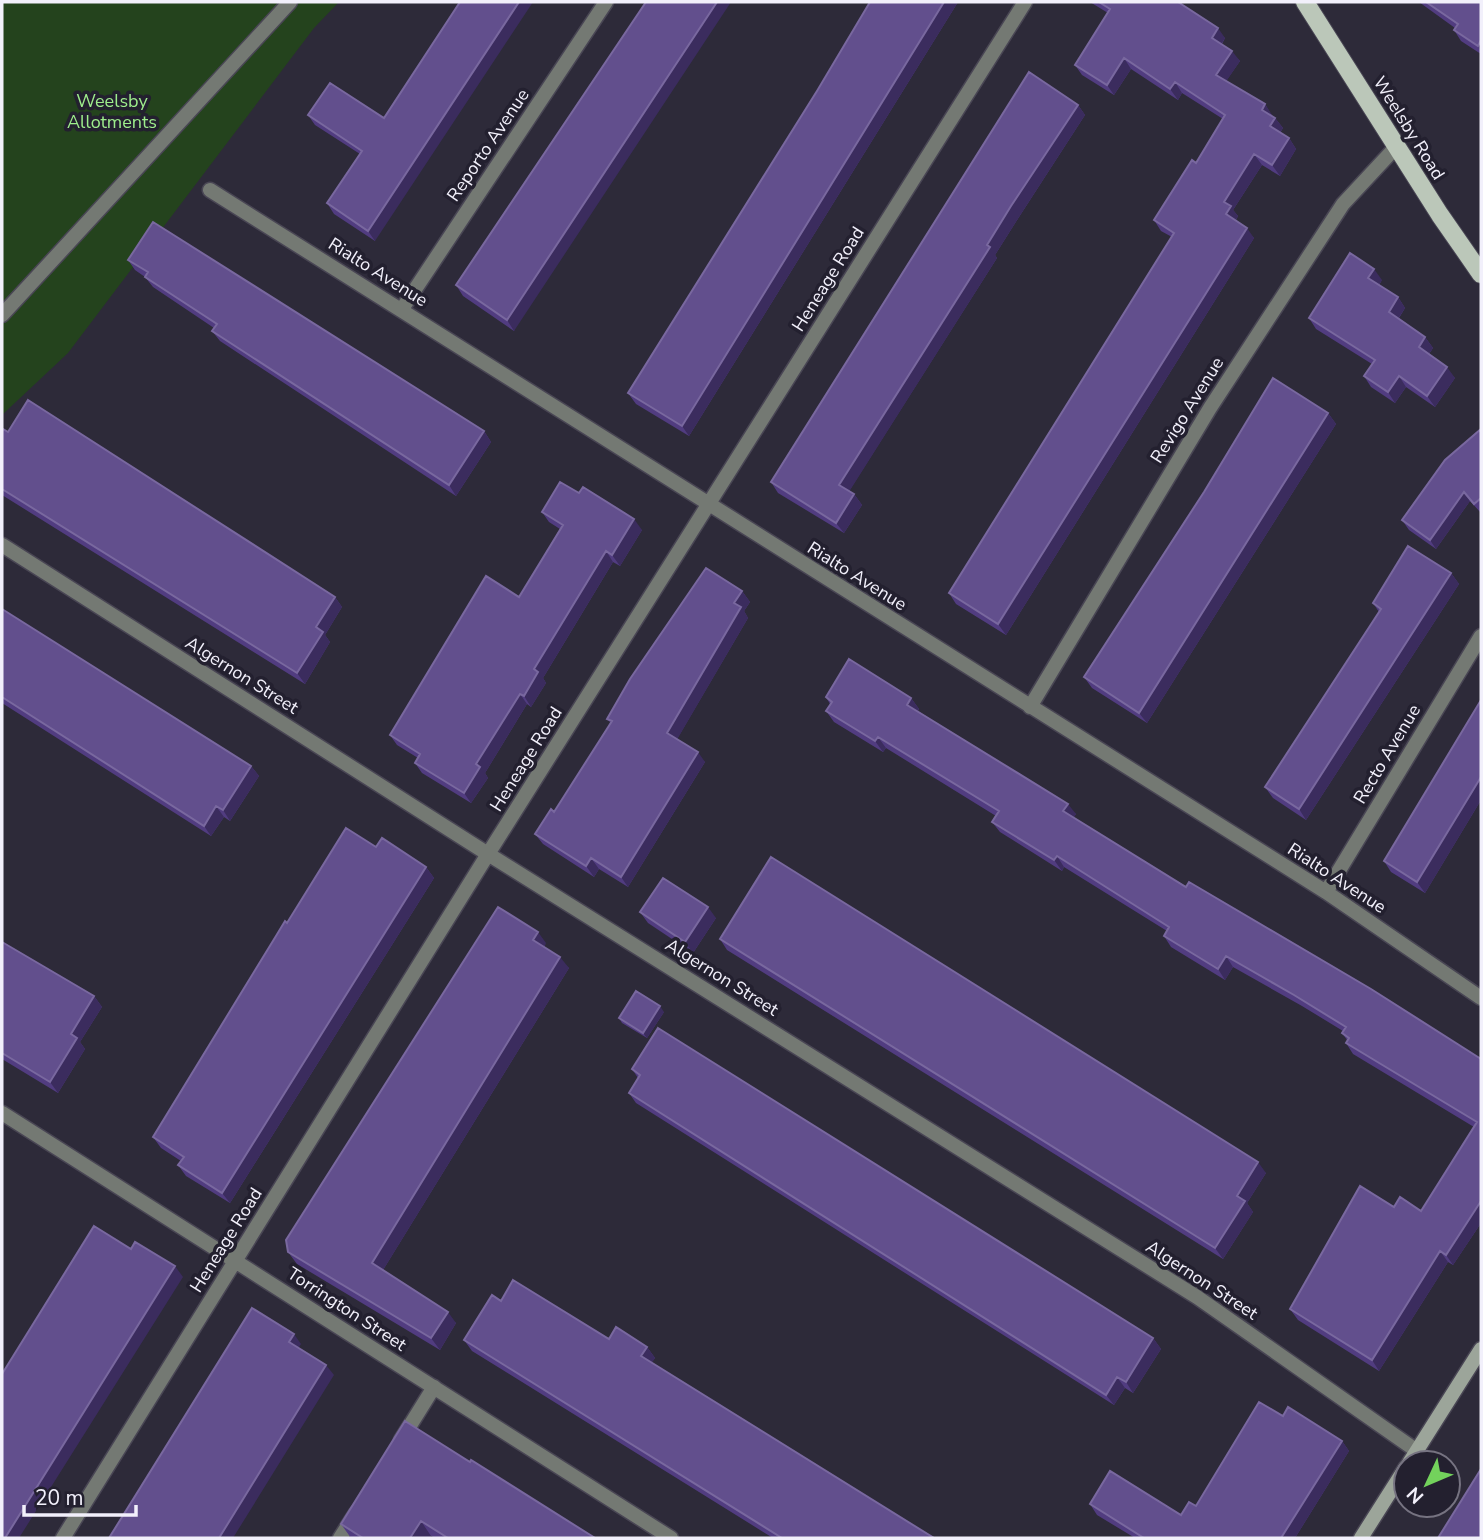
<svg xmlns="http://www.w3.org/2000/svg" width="1483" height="1540" font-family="'Nunito Sans',sans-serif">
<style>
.green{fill:#24431d}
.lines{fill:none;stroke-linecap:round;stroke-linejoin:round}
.lane-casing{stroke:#494654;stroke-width:17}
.street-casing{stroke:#494654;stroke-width:17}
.secondary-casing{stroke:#494654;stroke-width:17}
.primary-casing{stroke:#494654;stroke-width:20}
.lane{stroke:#747973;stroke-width:14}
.street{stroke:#747973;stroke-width:14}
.secondary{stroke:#9ca59a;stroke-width:14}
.primary{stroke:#bbc7b9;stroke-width:18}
.wall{fill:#513c80}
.shaded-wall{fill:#3b2c5e}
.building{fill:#624f8d;stroke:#79689f;stroke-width:2}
.labels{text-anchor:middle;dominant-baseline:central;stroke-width:7;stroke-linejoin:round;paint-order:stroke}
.park-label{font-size:18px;fill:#9eed8c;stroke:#23202f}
.street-label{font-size:18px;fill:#f2f0fb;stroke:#23202f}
</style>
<rect width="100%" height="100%" fill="#2d2a39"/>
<path class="green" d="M2 2H339L314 28 68 353 2 415Z"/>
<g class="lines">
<g class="lane-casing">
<path id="lane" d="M2 315 290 2
M401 1440 434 1387
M340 1538 356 1513"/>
</g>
<g class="street-casing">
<path id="street" d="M210 190 1326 892 1481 998
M402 309 606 2
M2 545 488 854 1197 1297 1417 1451
M1030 707 1210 408 1343 204 1396 147
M1326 892 1481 636
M2 1113 671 1538
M63 1538 488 854 1025 2"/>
</g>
<g class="secondary-casing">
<path id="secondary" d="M1409 1463 1481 1349
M1361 1538 1406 1467"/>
</g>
<g class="primary-casing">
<path id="primary" d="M1305 2 1440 215 1481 274"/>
</g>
<use href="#lane" class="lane"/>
<use href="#street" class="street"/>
<use href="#secondary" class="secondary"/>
<use href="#primary" class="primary"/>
</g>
<path class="wall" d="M646 2 514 331 463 296 456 285Z
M870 2H958L689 436 636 404 628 393 817 91Z
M1090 2H1178L1225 38 1222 44 1240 61 1226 81 1265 104 1272 116 1275 118 1283 128 1280 133 1289 138 1296 149 1280 176 1262 165 1233 210 1238 216 1236 220 1254 238 1006 635 956 604 949 593 1172 237 1161 231 1154 220 1196 163 1223 119 1182 93 1178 100 1131 69 1114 95 1082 75 1075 65 1108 13Z
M1419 2H1481V54L1461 41 1454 30 1455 28Z
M1078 105 1085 115 1019 217 995 255 997 258 849 491 854 494 862 505 844 533 778 493 771 482Z
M308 115 384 118 375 241 334 214 327 203 360 154 315 125Z
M128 260 484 431 491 442 456 496 220 341 212 331 214 328 153 287 145 277 135 270Z
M1382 280 1379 285 1398 297 1405 308 1399 318 1425 337 1433 348 1429 354 1455 378 1435 407 1406 387 1395 403 1371 387 1364 376 1372 364 1316 329 1309 318Z
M1328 413 1336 424 1147 723 1092 688 1084 677Z
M1481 429V513L1470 501 1436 549 1409 530 1402 520Z
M2 432H8L335 597 342 607 325 635 330 642 305 684 2 495Z
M542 512 642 530 620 566 613 562 543 678 546 683 531 707 527 704 485 773 488 778 471 803 422 773 415 763 418 758 397 745 390 735 519 597 560 529 549 522Z
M1451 573 1459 584 1306 820 1273 798 1265 787 1379 612 1373 603Z
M742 591 750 602 744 611 748 618 677 739 705 762 628 887 599 869 594 877 543 844 535 834 554 812 611 723 607 719Z
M2 609 251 766 259 776 230 821 224 817 211 836 2 703Z
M826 697 911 698 919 709 918 711 1076 814 1073 818 1186 887 1481 1059V1223L1453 1265 1448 1262 1379 1371 1298 1320 1290 1309 1394 1207 1421 1211 1474 1127 1353 1054 1346 1043 1347 1040 1342 1033 1343 1031 1302 1006 1233 967 1225 980 1171 947 1164 936 1167 931 1064 867 1062 871 1000 832 992 822 996 816 886 748 883 752 834 722 826 711 830 704Z
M1481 700V800L1425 893 1391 872 1384 861Z
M376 847 426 867 434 878 230 1203 186 1176 178 1165 181 1161 161 1148 153 1137 287 923Z
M640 912 716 918 693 953 648 923Z
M720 939 1266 1173 1247 1203 1253 1212 1223 1259 727 950Z
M2 942 94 996 102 1007 80 1042 85 1049 58 1093 2 1059Z
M546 943 544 947 569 968 383 1270 456 1323 440 1350 297 1264 288 1252Z
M664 1012 647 1038 622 1023 619 1018Z
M632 1069 1153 1338 1161 1349 1133 1393 1125 1388 1114 1405 636 1103 629 1093 638 1078Z
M501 1301 609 1339 647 1347 655 1358 651 1363 934 1538H773L472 1351 464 1340Z
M1283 1416 1342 1441 1349 1451 1295 1538H1135L1097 1515 1090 1504 1181 1515 1196 1506Z
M470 1462 595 1538H435L431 1536 430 1538H351L341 1524Z"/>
<path class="shaded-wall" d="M519 2H533L375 241 368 231Z
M717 2H731L514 331 507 320Z
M944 2H958L689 436 682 426Z
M1218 28 1225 38 1219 48 1212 38Z
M1480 42 1481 43V52L1478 46Z
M1232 51 1240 61 1223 86 1216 75Z
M1124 58 1131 69 1114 95 1107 85Z
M1175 82 1182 93 1178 100 1170 89Z
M1265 104 1272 115 1269 120 1262 110Z
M1078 105 1085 115 1019 217 995 255 997 258 847 495 839 485 1011 206Z
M1275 118 1283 128 1277 137 1270 126Z
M1289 138 1296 149 1280 176 1272 165Z
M1254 154 1262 165 1233 210 1238 216 1233 225 1226 214 1224 202Z
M1247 228 1254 238 1006 635 998 624Z
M1374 269 1382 280 1376 289 1368 278Z
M1398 297 1405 308 1396 322 1389 312Z
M1425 337 1433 348 1426 358 1419 347Z
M1447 367 1455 378 1435 407 1427 396Z
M1399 376 1406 387 1395 403 1388 392Z
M1328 413 1336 424 1147 723 1139 713Z
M484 431 491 442 456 496 449 485Z
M1464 492 1470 501 1436 549 1430 540Z
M854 494 862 505 844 533 836 523Z
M634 519 642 530 620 566 612 555Z
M606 551 613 562 543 678 546 683 531 707 524 696 534 669Z
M1451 573 1459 584 1306 820 1299 809Z
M742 591 750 602 744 611 748 618 675 743 667 733 734 603Z
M335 597 342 607 325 635 330 642 305 684 297 673 316 627Z
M520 694 527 704 485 773 488 778 471 803 464 793 476 764Z
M911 698 919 709 915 715 907 705Z
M878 737 886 748 883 752 875 741Z
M698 752 705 762 628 887 621 877Z
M251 766 259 776 230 821 223 810Z
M1481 777V800L1425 893 1417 882Z
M1068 804 1076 814 1071 822 1063 811Z
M216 806 224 817 211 836 204 826Z
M1057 856 1064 867 1062 871 1054 860Z
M591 858 599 869 594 877 586 866Z
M426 867 434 878 230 1203 222 1193Z
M708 907 716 918 693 953 685 942Z
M538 932 546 943 541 951 533 940Z
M1226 956 1233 967 1225 980 1218 969Z
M560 957 569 968 380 1275 372 1263Z
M94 996 102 1007 80 1042 85 1049 58 1093 50 1082 71 1034Z
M660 1006 664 1012 647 1038 643 1033Z
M1258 1162 1266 1173 1247 1203 1253 1212 1223 1259 1215 1248 1237 1196Z
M1481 1201V1223L1453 1265 1446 1255Z
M1440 1251 1448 1262 1379 1371 1372 1360Z
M175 1266 183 1277 19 1538H5Z
M448 1312 456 1323 440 1350 431 1338Z
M294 1334 301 1344 296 1352 289 1342Z
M1153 1338 1161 1349 1133 1393 1126 1382Z
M647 1347 655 1358 649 1367 641 1356Z
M326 1365 334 1375 233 1538H219Z
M1117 1377 1125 1388 1114 1405 1106 1395Z
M1342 1441 1349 1451 1295 1538H1281Z
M421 1521 431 1536 430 1538H410Z"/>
<path class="building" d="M460 2H519L368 231 327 203 362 151 308 115 330 83 384 118Z
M646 2H717L507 320 456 285Z
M870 2H944L682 426 628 393 817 91Z
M1099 2H1178L1218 28 1212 38 1232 51 1216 75 1265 104 1262 110 1275 118 1270 126 1289 138 1272 165 1254 154 1224 202 1231 206 1226 214 1247 228 998 624 949 593 1174 233 1154 220 1192 160 1196 163 1225 115 1175 82 1170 89 1124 58 1107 85 1075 65 1110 9Z
M1426 2H1481V43L1480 42 1478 46 1454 30 1458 24Z
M1029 72 1078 105 1011 206 987 245 990 247 839 485 854 494 836 523 771 482Z
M153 222 484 431 449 485 212 331 217 324 145 277 148 272 128 260Z
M1350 253 1374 269 1368 278 1398 297 1389 312 1425 337 1419 347 1447 367 1427 396 1399 376 1388 392 1364 376 1375 360 1309 318Z
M1273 378 1328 413 1139 713 1084 677 1204 492Z
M28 400 335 597 316 627 323 632 297 673 2 489V432L3 429 8 432Z
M1481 429V498L1474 504 1464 492 1430 540 1402 520 1445 460Z
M560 482 579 493 583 487 634 519 612 555 606 551 534 669 538 672 524 696 520 694 476 764 480 767 464 793 415 763 420 754 390 735 486 576 519 597 563 525 542 512Z
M1408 546 1451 573 1299 809 1265 787 1381 609 1373 603Z
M706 568 742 591 734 603 741 607 667 733 698 752 621 877 591 858 586 866 535 834 551 809 554 812 612 721 607 719 630 679Z
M2 609 251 766 223 810 216 806 204 826 2 697Z
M849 659 911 698 907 705 1068 804 1063 811 1186 887 1189 882 1371 989 1481 1059V1201L1446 1255 1440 1251 1372 1360 1290 1309 1360 1186 1394 1207 1400 1197 1421 1211 1477 1122 1346 1043 1349 1038 1342 1033 1346 1027 1294 995 1226 956 1218 969 1164 936 1169 927 1057 856 1054 860 992 822 999 811 878 737 875 741 826 711 832 702 826 697Z
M1481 700V777L1417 882 1384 861Z
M346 828 376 847 382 838 426 867 222 1193 178 1165 184 1157 153 1137 276 936 285 921 287 923Z
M771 857 1258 1162 1237 1196 1245 1201 1215 1248 720 939Z
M663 878 708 907 685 942 640 912Z
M498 907 538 932 533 940 560 957 372 1263 448 1312 431 1338 288 1252 286 1240Z
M2 942 94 996 71 1034 77 1038 50 1082 2 1053Z
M636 991 660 1006 643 1033 619 1018Z
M658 1028 1153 1338 1126 1382 1117 1377 1106 1395 629 1093 640 1075 632 1069Z
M94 1226 131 1249 135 1242 175 1266 5 1538H2V1374Z
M513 1280 609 1339 616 1327 647 1347 641 1356 934 1538H782L464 1340 492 1295 501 1301Z
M252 1308 294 1334 289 1342 326 1365 219 1538H109Z
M1259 1402 1283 1416 1288 1407 1342 1441 1281 1538H1144L1090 1504 1110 1471 1181 1515 1189 1502 1196 1506Z
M405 1421 470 1462 471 1460 595 1538H448L421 1521 410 1538H363L341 1524Z
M1481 1469V1538H1438Z"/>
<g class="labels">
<g class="park-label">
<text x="112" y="101">Weelsby<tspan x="112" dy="21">Allotments</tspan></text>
</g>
<g class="street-label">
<text transform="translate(1409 128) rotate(58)">Weelsby Road</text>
<text transform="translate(488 145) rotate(-56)">Reporto Avenue</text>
<text transform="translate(378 272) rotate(32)">Rialto Avenue</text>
<text transform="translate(828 279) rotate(-58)">Heneage Road</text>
<text transform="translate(1187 410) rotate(-58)">Revigo Avenue</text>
<text transform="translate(857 576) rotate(32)">Rialto Avenue</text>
<text transform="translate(242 675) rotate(32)">Algernon Street</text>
<text transform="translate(1387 754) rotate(-59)">Recto Avenue</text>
<text transform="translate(526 759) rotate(-58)">Heneage Road</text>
<text transform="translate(1337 878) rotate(33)">Rialto Avenue</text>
<text transform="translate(722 977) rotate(32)">Algernon Street</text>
<text transform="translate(226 1240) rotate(-58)">Heneage Road</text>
<text transform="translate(1202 1280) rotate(33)">Algernon Street</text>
<text transform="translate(347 1309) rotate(33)">Torrington Street</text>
</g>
</g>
<rect width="1483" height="1540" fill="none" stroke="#f2f0fb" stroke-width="7"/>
<g transform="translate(1427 1484) rotate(226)"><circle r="33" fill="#23202f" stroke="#767381" stroke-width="2"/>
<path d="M0-5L12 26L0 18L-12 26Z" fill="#73d25c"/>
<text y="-10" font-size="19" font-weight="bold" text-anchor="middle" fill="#f2f0fb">N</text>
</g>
<path d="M24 1505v10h112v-10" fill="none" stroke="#f2f0fb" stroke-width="3.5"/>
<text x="35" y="1505" font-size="21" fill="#f2f0fb" stroke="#23202f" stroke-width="5" paint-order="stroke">20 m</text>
</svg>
